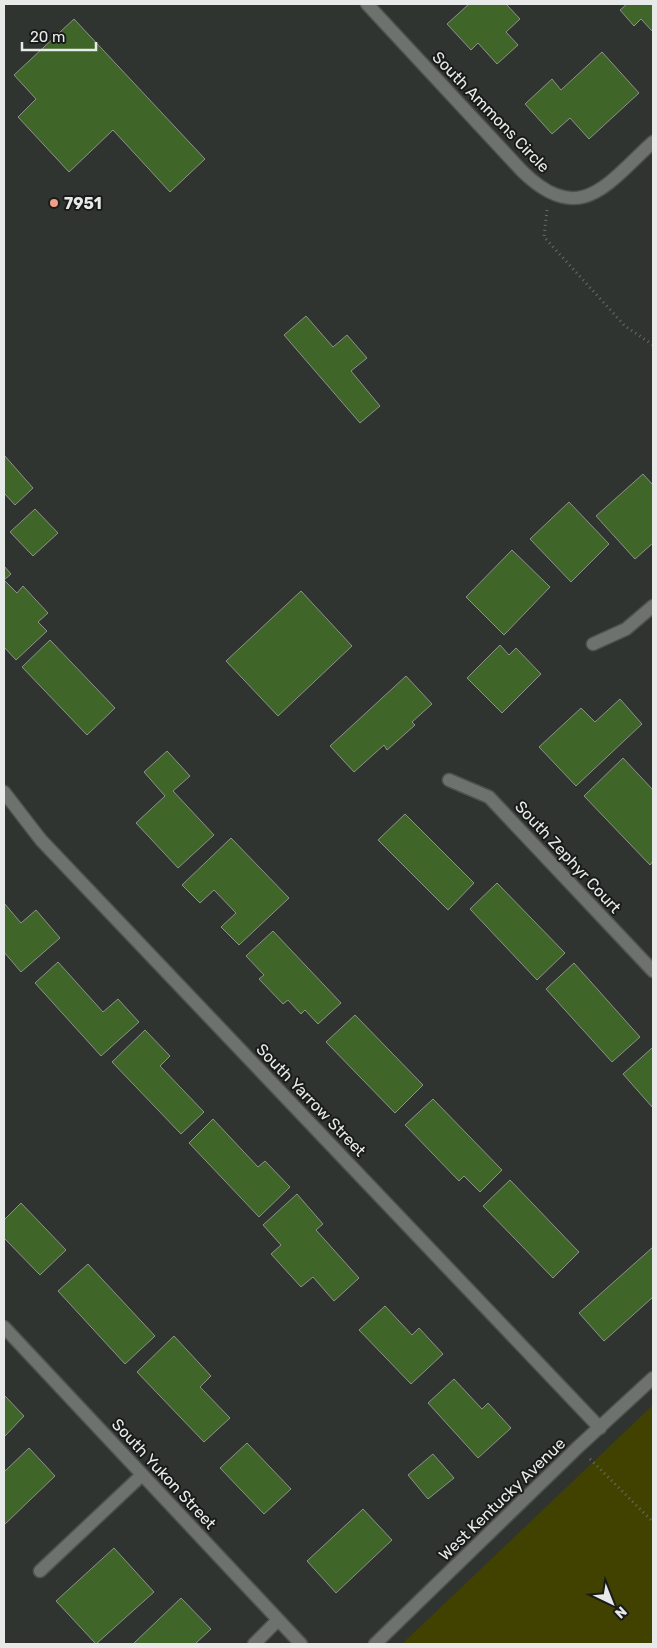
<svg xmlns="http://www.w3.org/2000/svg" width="657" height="1648" font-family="Rubik,sans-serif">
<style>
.green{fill:#424200}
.building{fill:#3f6529;stroke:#8e918d}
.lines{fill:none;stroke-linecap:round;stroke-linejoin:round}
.lane-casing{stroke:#4e524f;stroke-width:15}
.street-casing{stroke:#4e524f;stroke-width:15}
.path{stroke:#696c6a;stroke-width:3;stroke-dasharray:1 4;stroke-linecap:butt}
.lane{stroke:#6d726f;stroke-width:12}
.street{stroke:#6d726f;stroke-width:12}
.poi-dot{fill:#f49e88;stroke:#191b1a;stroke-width:2}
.labels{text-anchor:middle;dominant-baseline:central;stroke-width:4;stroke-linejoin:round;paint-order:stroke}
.street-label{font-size:16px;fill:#e8eae9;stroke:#191b1a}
.poi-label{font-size:16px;font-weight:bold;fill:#e8eae9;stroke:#191b1a;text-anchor:start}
</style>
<rect width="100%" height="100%" fill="#303431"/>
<path class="green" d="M653 1405V1644H402Z"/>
<path class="building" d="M469 4H506L520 19 506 32 518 45 497 64 478 43 471 50 447 24Z
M627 4H653V32L641 19 634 26 620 10Z
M74 19 205 159 170 192 113 130 69 172 18 117 36 99 14 75Z
M602 52 639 93 589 139 570 118 552 134 525 104 552 79 561 90Z
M306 316 333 347 347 335 367 358 351 371 380 406 360 423 284 335Z
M4 455 33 488 15 505 4 493Z
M643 474 653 485V543L635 559 596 516Z
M569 502 609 544 571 582 530 539Z
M35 509 58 533 33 556 10 532Z
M512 550 550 587 504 635 466 597Z
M4 566 11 574 4 580 17 593 23 586 48 613 38 622 47 631 16 660 4 647Z
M301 591 352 646 278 716 226 661Z
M50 640 115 708 87 735 22 667Z
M500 645 509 655 516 648 541 674 502 713 467 678Z
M406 676 432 704 412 722 415 725 387 750 384 745 354 772 330 746Z
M620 699 642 724 576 786 539 747 581 708 595 722Z
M167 751 190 776 173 791 214 835 178 868 136 823 165 796 144 772Z
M623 758 653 790V861L650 865 584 796Z
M405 814 474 883 448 910 378 840Z
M231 838 289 898 239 945 221 927 236 913 214 890 200 903 182 885Z
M497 883 565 953 537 980 470 909Z
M4 903 21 923 36 910 60 938 21 972 4 952Z
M273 931 341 1003 318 1024 305 1010 301 1014 288 1000 283 1004 259 979 264 975 246 956Z
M58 962 103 1012 118 999 139 1022 101 1056 35 983Z
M574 963 640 1037 612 1062 546 989Z
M355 1015 423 1085 395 1113 326 1042Z
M145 1030 170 1056 160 1066 204 1112 181 1134 112 1062Z
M652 1048 653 1049V1108L623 1074Z
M433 1099 502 1170 480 1192 464 1176 459 1181 405 1125Z
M213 1119 258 1167 265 1161 290 1187 259 1217 189 1143Z
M510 1180 579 1252 553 1278 483 1206Z
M297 1194 323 1224 316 1230 359 1278 334 1301 313 1277 301 1287 271 1254 281 1245 263 1225Z
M21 1203 66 1250 40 1275 4 1238V1220Z
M653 1247V1297L604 1341 579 1313Z
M88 1264 155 1336 125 1364 58 1291Z
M385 1306 412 1335 419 1328 443 1354 411 1384 359 1330Z
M174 1336 211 1376 200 1387 230 1418 204 1442 137 1372Z
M454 1379 482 1409 488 1403 511 1428 478 1458 428 1403Z
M4 1395 24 1416 4 1437Z
M247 1443 291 1489 264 1514 220 1468Z
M29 1448 55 1476 4 1525V1472Z
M433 1454 454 1478 428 1499 408 1475Z
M363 1509 392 1540 336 1593 307 1561Z
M114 1548 154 1592 96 1644 56 1601Z
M181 1598 211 1629 195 1644H133Z"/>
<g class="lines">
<g class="lane-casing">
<path id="lane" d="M40 1571 142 1475
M254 1644 278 1620"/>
</g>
<g class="street-casing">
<path id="street" d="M367 4 522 171C580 228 607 184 653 142
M593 644 626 629 653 606
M449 780 489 797 653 971
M4 792 41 840 600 1428
M4 1327 301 1644
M375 1644 577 1448 653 1378"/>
</g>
<path class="path" d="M547 210 544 237 625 326 653 345
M590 1459 653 1522"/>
<use href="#lane" class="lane"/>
<use href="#street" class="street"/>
</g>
<circle class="poi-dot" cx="54" cy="203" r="5"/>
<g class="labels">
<g class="street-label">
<text transform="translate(491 112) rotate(46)">South Ammons Circle</text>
<text transform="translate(568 857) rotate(47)">South Zephyr Court</text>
<text transform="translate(311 1100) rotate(46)">South Yarrow Street</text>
<text transform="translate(164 1474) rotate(47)">South Yukon Street</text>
<text transform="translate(502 1499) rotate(-44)">West Kentucky Avenue</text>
</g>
<g class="poi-label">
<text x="64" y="203">7951</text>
</g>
</g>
<rect width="657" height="1648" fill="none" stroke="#e8eae9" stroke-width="10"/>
<g transform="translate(612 1603) rotate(137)" stroke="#191b1a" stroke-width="4" paint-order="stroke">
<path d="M0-4L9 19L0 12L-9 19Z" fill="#e8eae9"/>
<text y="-8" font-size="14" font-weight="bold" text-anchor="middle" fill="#e8eae9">N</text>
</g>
<path d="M22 42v8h74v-8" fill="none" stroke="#e8eae9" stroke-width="2.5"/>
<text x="30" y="42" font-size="15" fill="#e8eae9" stroke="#191b1a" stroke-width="4" paint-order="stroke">20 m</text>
</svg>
